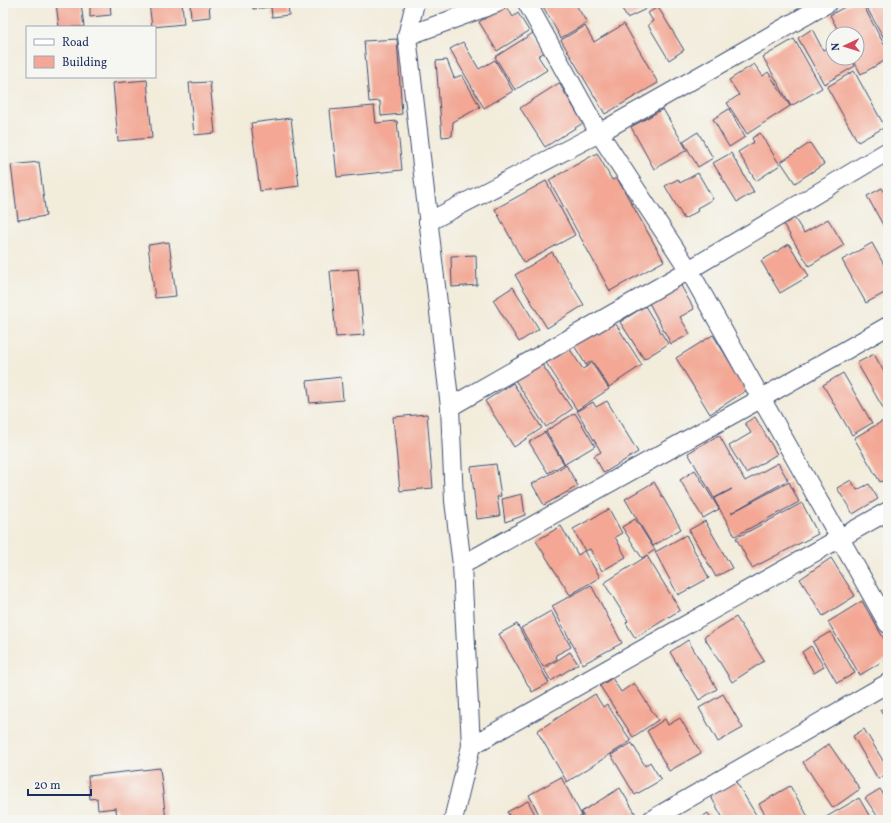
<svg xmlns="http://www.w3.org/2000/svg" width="891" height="823" font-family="Vollkorn,serif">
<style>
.building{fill:#f3a794}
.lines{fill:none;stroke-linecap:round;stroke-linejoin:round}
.minor-casing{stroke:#3b4b71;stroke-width:20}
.minor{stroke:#fff;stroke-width:18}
</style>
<rect width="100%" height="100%" fill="#f6f6f2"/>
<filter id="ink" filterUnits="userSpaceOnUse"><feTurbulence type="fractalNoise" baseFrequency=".025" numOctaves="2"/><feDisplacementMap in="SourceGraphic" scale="8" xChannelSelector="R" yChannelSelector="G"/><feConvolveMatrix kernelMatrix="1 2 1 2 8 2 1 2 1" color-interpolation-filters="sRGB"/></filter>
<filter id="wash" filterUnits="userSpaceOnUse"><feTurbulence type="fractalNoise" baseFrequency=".012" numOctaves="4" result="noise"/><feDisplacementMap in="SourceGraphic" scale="16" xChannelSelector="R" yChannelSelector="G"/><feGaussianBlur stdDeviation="0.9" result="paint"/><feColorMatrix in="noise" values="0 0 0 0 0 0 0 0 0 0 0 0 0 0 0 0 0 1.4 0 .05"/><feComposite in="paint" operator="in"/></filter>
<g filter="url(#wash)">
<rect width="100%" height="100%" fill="#f2ecdb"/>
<g id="blocks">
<path class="building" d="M56 3H81L84 27H59Z
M90 3H110L111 15 90 17Z
M149 3H182L184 24 152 27Z
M190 3H209L210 17 191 19Z
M253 3H288L289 15 272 17 271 7 253 9Z
M541 3H575L587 23 561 38Z
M619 3H643L646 9 627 18Z
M852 3H862L888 52V59L861 74 852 58H857V34H840L830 15Z
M864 3H886L888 7V45Z
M506 5 513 17 518 13 529 31 497 51 479 22Z
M658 7 684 50 669 60 648 25 653 21 648 13Z
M624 24 658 83 605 114 561 40 585 26 594 42Z
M812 29 823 50 833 45V58H850L855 66 824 84 798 38Z
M533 33 545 52 538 56 547 70 515 90 495 57Z
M397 39 402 114 381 116 380 101 369 102 364 41Z
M794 39 822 88 791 106 763 57Z
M463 42 479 69 495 60 513 91 484 108 450 49Z
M447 60 454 78 462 75 480 107 453 122 452 136 442 137 436 61Z
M754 64 763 76 768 72 790 106 747 134 727 103 739 95 729 80Z
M854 71 885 127 858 142 827 87Z
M147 80 152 138 118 141 113 83Z
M210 82 215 133 194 135 189 83Z
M559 83 583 123 545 147 520 108Z
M374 106 376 123 397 121 402 170 337 177 330 110Z
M663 109 687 150 654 169 631 127Z
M729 109 745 137 729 147 713 119Z
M291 118 299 186 260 191 251 123Z
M698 132 713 158 698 167 683 141Z
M760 133 780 165 756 181 738 152 754 142 752 138Z
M810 143 824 164 795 183 781 162Z
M597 153 612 180 617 178 664 261 610 291 549 180Z
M731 153 754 192 737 202 713 163Z
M39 162 46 216 18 220 11 165Z
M698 173 713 199 697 208 698 211 684 219 665 186 678 179 680 183Z
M546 181 575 235 524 263 495 209Z
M882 188 888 198V234L867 196Z
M793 216 804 233 828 219 844 245 809 266 782 222Z
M169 242 176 296 155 298 148 245Z
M872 243 888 272V291L866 303 842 260Z
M789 244 809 276 780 293 761 261Z
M552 252 584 305 547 328 515 275Z
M476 255 477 285 452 287 451 256Z
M358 269 364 335 336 337 330 271Z
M680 284 694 309 680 317 690 334 671 344 648 301Z
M513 287 539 329 519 342 493 300Z
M645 306 668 344 644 359 620 322Z
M612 318 642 365 609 387 592 361 586 365 573 344Z
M713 335 747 390 710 414 676 358Z
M569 348 583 369 592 363 609 389 577 410 543 358 555 350 558 356Z
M874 354 888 379V412L886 413 857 363Z
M541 363 572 409 546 427 515 380Z
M843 373 872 423 852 435 823 385Z
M341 377 343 400 310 403 307 381Z
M513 383 542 428 514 447 485 401Z
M607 401 638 452 604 473 594 456 601 452 577 411 593 402 596 407Z
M575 413 595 446 565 464 546 431Z
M427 414 433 488 400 491 393 417Z
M755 417 777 454 746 473 729 446 751 433 745 423Z
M888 418V478L880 482 854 438Z
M545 432 564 464 548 473 529 442Z
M719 435 745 481 778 463 788 480 731 513 789 482 799 502 735 536 714 499 732 489 714 498 688 453Z
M496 464 501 496 497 497 500 516 477 519 471 467Z
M566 465 578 486 544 505 532 484Z
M695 470 719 509 703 518 680 480Z
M851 480 857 490 869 484 878 499 853 514 837 488Z
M654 482 681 529 653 546 625 499Z
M522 494 525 515 505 522 502 499Z
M802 503 818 534 752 568 736 538Z
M609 509 622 533 615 537 626 557 602 571 590 549 585 551 573 529Z
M635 519 655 550 642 558 622 527Z
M705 521 732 568 716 577 689 530Z
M561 526 578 555 584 551 600 577 570 595 536 541Z
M686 535 709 578 678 595 655 552Z
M647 556 680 610 635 638 626 623 628 621 604 583Z
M831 558 855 596 823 616 800 579Z
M591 585 622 643 583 664 552 606Z
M862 601 888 646V658L860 675 828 622Z
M551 611 571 647 556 655 557 659 543 667 521 628Z
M736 617 764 661 732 682 704 637Z
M517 624 549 683 532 692 499 634Z
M830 632 855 673 837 683 813 642Z
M688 640 717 689 699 700 670 652Z
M811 646 824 667 814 673 802 652Z
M570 652 578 664 551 681 544 669Z
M612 678 621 692 634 683 658 720 633 737 600 686Z
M595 694 603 707 607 704 631 741 567 782 537 731Z
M723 694 743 728 718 742 699 708Z
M888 706V724L880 710Z
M680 718 701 753 669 771 647 731 665 719 668 725Z
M864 729 888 769V773L878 779 853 736Z
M632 743 645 766 650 762 661 780 635 795 611 755Z
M829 744 860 789 833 808 803 762Z
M160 768 166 820H117L116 808 98 810 97 798 90 799 88 776Z
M561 777 582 816 575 820H542L529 795Z
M735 780 758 818 756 820H724L710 795Z
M790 786 810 820H768L759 804Z
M620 788 637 816 630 820H585L581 812Z
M880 789 888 801V820H880L865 798Z
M859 798 870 817 866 820H821Z
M528 801 538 820H512L507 812Z
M708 813 712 820H697Z"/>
</g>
</g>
<g filter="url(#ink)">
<use href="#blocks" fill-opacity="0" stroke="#3b4b71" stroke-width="1"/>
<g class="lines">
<g class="minor-casing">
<path id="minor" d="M415 3 407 36 450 407 454 501 462 565 471 746 453 820
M527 3 599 133 689 270 888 624
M407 36 497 3
M428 222 599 133 828 3
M450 407 689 270 888 151
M462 565 762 398 888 326
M471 746 888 511
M651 820 888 683"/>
</g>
<use href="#minor" class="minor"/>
</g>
</g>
<rect width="891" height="823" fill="none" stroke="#f6f6f2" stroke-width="16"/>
<rect x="26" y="26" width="130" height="52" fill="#f6f6f2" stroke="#9ea6b7"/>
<rect x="34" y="39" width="20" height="6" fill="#ffffff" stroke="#9ea6b7"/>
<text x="62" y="46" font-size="12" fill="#1b2f5e">Road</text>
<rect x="34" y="56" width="20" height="12" fill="#f3a794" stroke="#9ea6b7"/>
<text x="62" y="66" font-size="12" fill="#1b2f5e">Building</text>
<g transform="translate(845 46) rotate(266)"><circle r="19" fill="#f6f6f2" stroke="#9ea6b7"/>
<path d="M0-3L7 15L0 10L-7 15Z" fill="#d1495b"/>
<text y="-6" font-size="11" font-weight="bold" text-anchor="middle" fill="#1b2f5e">N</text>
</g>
<path d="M28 789v6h63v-6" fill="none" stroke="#1b2f5e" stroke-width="2"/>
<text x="34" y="789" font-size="12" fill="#1b2f5e" stroke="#f6f6f2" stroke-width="3" paint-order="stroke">20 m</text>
</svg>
